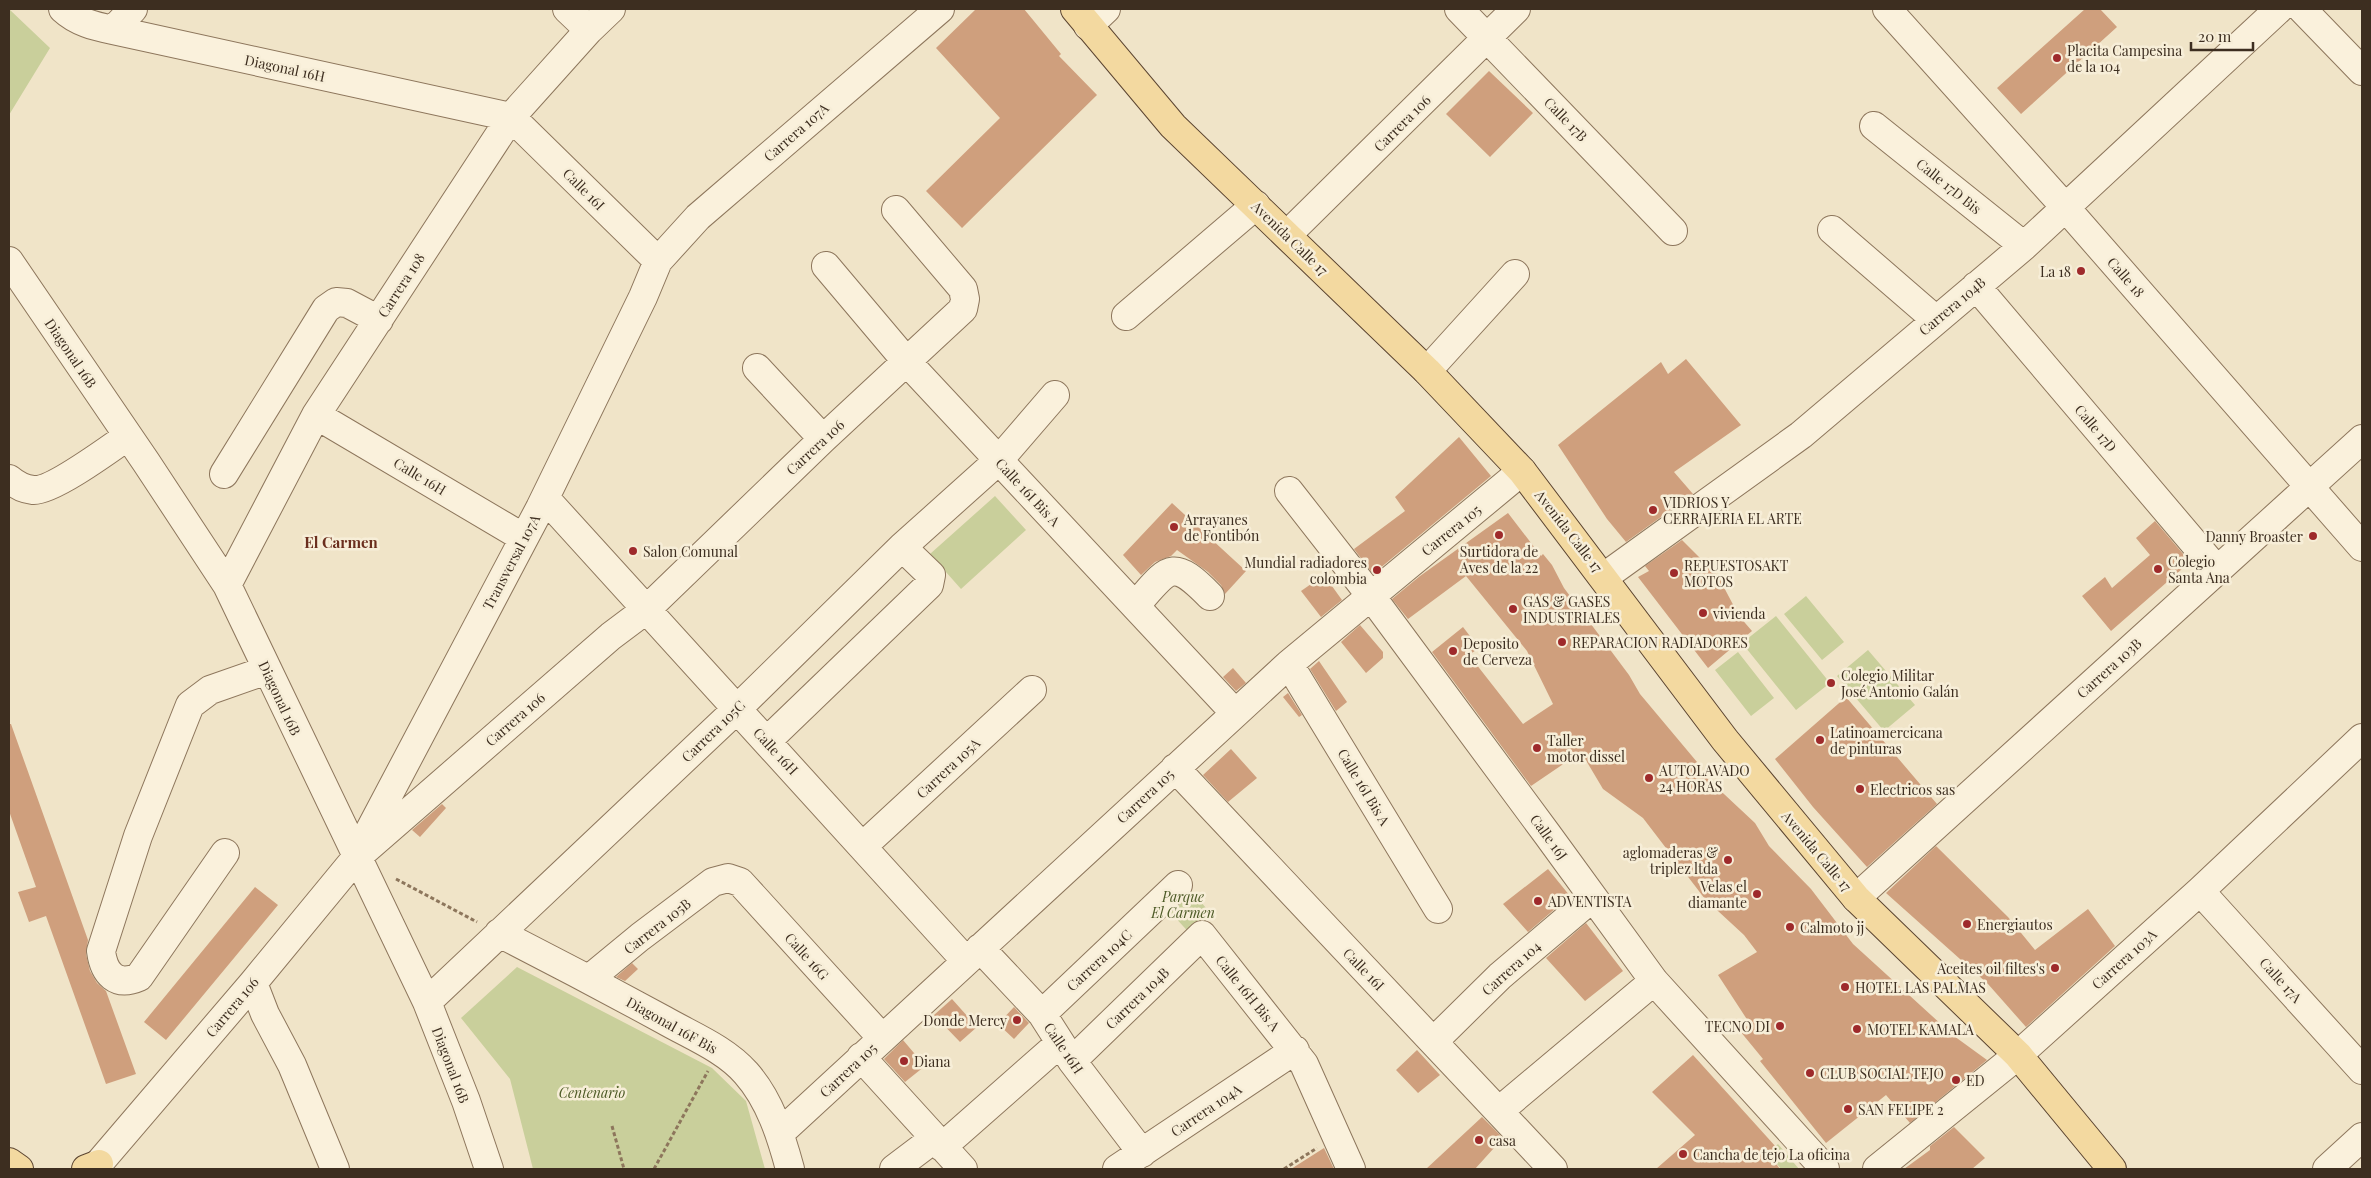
<svg xmlns="http://www.w3.org/2000/svg" width="2371" height="1178" font-family="'Playfair Display',serif">
<style>
.green{fill:#c9cf9b}
.building{fill:#cf9f7d}
.lines{fill:none;stroke-linecap:round;stroke-linejoin:round}
.minor-casing{stroke:#8d765c;stroke-width:30}
.major-casing{stroke:#5b4430;stroke-width:30}
.path{stroke:#8d765c;stroke-width:3;stroke-dasharray:4 2.5;stroke-linecap:butt}
.minor{stroke:#faf1dc;stroke-width:28}
.major{stroke:#f3d9a0;stroke-width:28}
.poi-dot{fill:#9e2a2b;stroke:#f7eed8;stroke-width:2}
.labels{text-anchor:middle;dominant-baseline:central;stroke-width:5;stroke-linejoin:round;paint-order:stroke}
.poi-label{font-size:14px;fill:#3d2e20;stroke:#f7eed8;text-anchor:start}
.street-label{font-size:14px;fill:#3d2e20;stroke:#f7eed8}
.park-label{font-size:14px;font-style:italic;fill:#4d5a26;stroke:#f7eed8}
.neighbourhood-label{font-size:15px;font-weight:bold;fill:#6b2e1e;stroke:#f7eed8}
</style>
<rect width="100%" height="100%" fill="#f0e4c8"/>
<path class="green" d="M9 9 50 48 9 115Z
M995 496 1026 530 961 589 930 554Z
M1806 596 1844 642 1822 660 1784 614Z
M1776 616 1830 683 1796 710 1742 643Z
M1868 650 1915 705 1884 731 1837 676Z
M1738 652 1774 698 1751 716 1715 670Z
M1183 881 1206 908 1200 914 1211 927 1194 938 1161 902Z
M517 967 712 1068 746 1101 765 1169H533L510 1079 461 1018Z
M1778 1144 1799 1169H1781L1768 1153Z"/>
<path class="building" d="M976 9H1024L1061 54 1059 56 1097 95 962 228 926 191 1000 118 936 48Z
M2085 9H2100L2117 27 2021 114 1997 88Z
M1489 71 1533 113 1490 157 1446 114Z
M1686 359 1741 425 1674 472 1693 494 1626 542 1607 519 1558 445 1661 362 1668 374Z
M1459 437 1491 476 1373 574 1354 549 1405 511 1395 497Z
M1172 503 1246 571 1225 594 1221 585 1208 572 1177 550 1171 556 1155 562 1141 575 1123 555Z
M1508 513 1541 556 1543 554 1552 565 1564 588 1629 675 1640 694 1697 762 1694 766 1755 823 1769 846 1811 889 1853 944 1954 1036 1987 1060 1910 1123 1886 1095 1826 1143 1760 1061 1763 1059 1740 1031 1750 1024 1718 975 1757 952 1744 935 1705 899 1643 818 1603 789 1581 752 1531 786 1432 652 1463 627 1479 648 1469 655 1523 724 1553 704 1527 651 1466 576 1408 619 1392 599 1420 576Z
M2155 521 2190 562 2111 631 2082 596 2105 577 2112 588 2150 555 2136 538Z
M1682 540 1718 576 1739 616 1752 631 1708 668 1638 577 1649 571 1645 566Z
M1324 575 1342 600 1321 617 1301 591Z
M1360 625 1383 652V658L1366 673 1341 642Z
M1319 661 1347 702 1336 711 1310 669Z
M1233 668 1246 683 1236 691 1223 677Z
M1288 693 1302 715 1299 717 1283 697Z
M1846 697 1937 804 1867 867 1813 807 1775 759Z
M9 724H11L88 940 86 954 90 971 97 983 106 991 136 1074 106 1084 46 916 29 922 18 892 36 887 9 811Z
M1231 749 1257 778 1228 802 1203 775Z
M442 804 446 808 420 837 412 830Z
M1936 846 2008 917 2035 950 2088 909 2115 946 2026 1027 1988 984 1886 893Z
M1548 869 1570 896 1528 932 1503 904Z
M255 887 278 905 166 1040 144 1022Z
M1586 923 1623 971 1585 1001 1546 958Z
M632 963 638 969 625 981 616 977Z
M952 999 977 1027 960 1042 934 1015Z
M1014 1007 1029 1023 1014 1039 998 1024Z
M903 1040 925 1066 905 1082 884 1059Z
M1417 1050 1440 1075 1418 1093 1396 1070Z
M1693 1055 1776 1147 1768 1153 1780 1169H1656L1695 1135 1652 1092Z
M1482 1117 1503 1138 1475 1169H1426Z
M1954 1127 1985 1158 1972 1169H1904L1930 1150V1146Z
M1324 1148 1334 1169H1291Z"/>
<g class="lines">
<g class="minor-casing">
<path id="minor" d="M63 9C77 22 94 26 113 30L511 117 658 261
M567 9 589 30
M1459 9 1673 231
M1887 9 2065 207 2362 547
M2302 9 2362 71
M1088 26 1106 9
M113 30 133 9
M1874 126 2024 246
M1832 230 1936 320
M1287 235 1516 9
M9 261 146 462 227 585 427 1002 466 1101 489 1169
M826 266 907 362 1235 713
M1976 286 2217 570
M1126 316 1256 205
M757 368 823 439
M1427 371 1515 274
M316 415 524 538
M224 474 326 309 336 302 347 303 379 320
M9 479C16 485 23 489 33 490 51 492 111 448 128 436
M1289 491 1371 596 1547 834 1654 981 1825 1169
M545 498 966 961
M1604 577 1801 435 2024 246 2279 9
M227 585 316 415 511 117 589 30 611 9
M1135 606C1168 569 1171 556 1210 596
M1289 664 1438 909
M767 741 929 585 931 575 902 547
M1175 768 1553 1169
M363 843 540 508 643 297 658 261 698 217 940 9
M863 846 1032 690
M225 853 139 977C116 987 104 974 101 951L138 836 190 705 210 690 267 670
M2200 891 2362 1070
M1856 898 2362 439
M499 933C554 961 609 990 664 1020 692 1036 725 1049 746 1073 770 1100 781 1136 790 1169
M980 948 1042 1014 1072 1061 1142 1153
M589 979 640 937 713 882 728 878 740 882 882 1038
M253 983 265 1014 292 1065 335 1169
M427 1002 737 709 902 547 999 460 1055 395
M1042 1014 1178 885
M1434 1041 1500 976 1592 898
M861 1057 963 1169
M1072 1061 1202 935 1304 1064 1351 1169
M1499 1111 1654 981
M780 1133 1289 664 1522 471
M942 1147 1060 1043
M94 1169 253 983 356 858 611 636 647 609 823 439 963 309 965 299 963 289 896 210
M894 1169 935 1138
M1117 1169 1295 1050
M1877 1169 2018 1055 2200 891 2362 738
M2327 1169 2362 1137"/>
</g>
<g class="major-casing">
<path id="major" d="M1075 9 1173 126 1427 371 1522 471 1725 740 1856 898 2018 1055 2112 1169
M9 1162 19 1169
M86 1169 99 1164"/>
</g>
<path class="path" d="M396 879 477 922
M612 1126 624 1169
M654 1169 708 1071
M1284 1169 1317 1148"/>
<use href="#minor" class="minor"/>
<use href="#major" class="major"/>
</g>
<g class="poi-dot">
<circle cx="2057" cy="58" r="5"/>
<circle cx="2081" cy="271" r="5"/>
<circle cx="1653" cy="510" r="5"/>
<circle cx="1174" cy="527" r="5"/>
<circle cx="1499" cy="535" r="5"/>
<circle cx="2313" cy="536" r="5"/>
<circle cx="633" cy="551" r="5"/>
<circle cx="2158" cy="569" r="5"/>
<circle cx="1377" cy="570" r="5"/>
<circle cx="1674" cy="573" r="5"/>
<circle cx="1513" cy="609" r="5"/>
<circle cx="1703" cy="613" r="5"/>
<circle cx="1562" cy="642" r="5"/>
<circle cx="1453" cy="651" r="5"/>
<circle cx="1831" cy="683" r="5"/>
<circle cx="1820" cy="740" r="5"/>
<circle cx="1537" cy="748" r="5"/>
<circle cx="1649" cy="778" r="5"/>
<circle cx="1860" cy="789" r="5"/>
<circle cx="1728" cy="860" r="5"/>
<circle cx="1757" cy="894" r="5"/>
<circle cx="1538" cy="901" r="5"/>
<circle cx="1967" cy="924" r="5"/>
<circle cx="1790" cy="927" r="5"/>
<circle cx="2055" cy="968" r="5"/>
<circle cx="1845" cy="987" r="5"/>
<circle cx="1017" cy="1020" r="5"/>
<circle cx="1780" cy="1026" r="5"/>
<circle cx="1857" cy="1029" r="5"/>
<circle cx="904" cy="1061" r="5"/>
<circle cx="1810" cy="1073" r="5"/>
<circle cx="1956" cy="1080" r="5"/>
<circle cx="1848" cy="1109" r="5"/>
<circle cx="1479" cy="1140" r="5"/>
<circle cx="1683" cy="1154" r="5"/>
</g>
<g class="labels">
<g class="poi-label">
<text x="2067" y="50">Placita Campesina<tspan x="2067" dy="16">de la 104</tspan></text>
<text x="2071" y="271" text-anchor="end">La 18</text>
<text x="1663" y="502">VIDRIOS Y<tspan x="1663" dy="16">CERRAJERIA EL ARTE</tspan></text>
<text x="1184" y="519">Arrayanes<tspan x="1184" dy="16">de Fontibón</tspan></text>
<text x="2303" y="536" text-anchor="end">Danny Broaster</text>
<text x="643" y="551">Salon Comunal</text>
<text x="1499" y="551" text-anchor="middle">Surtidora de<tspan x="1499" dy="16">Aves de la 22</tspan></text>
<text x="2168" y="561">Colegio<tspan x="2168" dy="16">Santa Ana</tspan></text>
<text x="1367" y="562" text-anchor="end">Mundial radiadores<tspan x="1367" dy="16">colombia</tspan></text>
<text x="1684" y="565">REPUESTOSAKT<tspan x="1684" dy="16">MOTOS</tspan></text>
<text x="1523" y="601">GAS &amp; GASES<tspan x="1523" dy="16">INDUSTRIALES</tspan></text>
<text x="1713" y="613">vivienda</text>
<text x="1572" y="642">REPARACION RADIADORES</text>
<text x="1463" y="643">Deposito<tspan x="1463" dy="16">de Cerveza</tspan></text>
<text x="1841" y="675">Colegio Militar<tspan x="1841" dy="16">José Antonio Galán</tspan></text>
<text x="1830" y="732">Latinoamercicana<tspan x="1830" dy="16">de pinturas</tspan></text>
<text x="1547" y="740">Taller<tspan x="1547" dy="16">motor dissel</tspan></text>
<text x="1659" y="770">AUTOLAVADO<tspan x="1659" dy="16">24 HORAS</tspan></text>
<text x="1870" y="789">Electricos sas</text>
<text x="1718" y="852" text-anchor="end">aglomaderas &amp;<tspan x="1718" dy="16">triplez ltda</tspan></text>
<text x="1747" y="886" text-anchor="end">Velas el<tspan x="1747" dy="16">diamante</tspan></text>
<text x="1548" y="901">ADVENTISTA</text>
<text x="1977" y="924">Energiautos</text>
<text x="1800" y="927">Calmoto jj</text>
<text x="2045" y="968" text-anchor="end">Aceites oil filtes's</text>
<text x="1855" y="987">HOTEL LAS PALMAS</text>
<text x="1007" y="1020" text-anchor="end">Donde Mercy</text>
<text x="1770" y="1026" text-anchor="end">TECNO DI</text>
<text x="1867" y="1029">MOTEL KAMALA</text>
<text x="914" y="1061">Diana</text>
<text x="1820" y="1073">CLUB SOCIAL TEJO</text>
<text x="1966" y="1080">ED</text>
<text x="1858" y="1109">SAN FELIPE 2</text>
<text x="1489" y="1140">casa</text>
<text x="1693" y="1154">Cancha de tejo La oficina</text>
</g>
<g class="street-label">
<text transform="translate(285 68) rotate(12)">Diagonal 16H</text>
<text transform="translate(1566 119) rotate(46)">Calle 17B</text>
<text transform="translate(1402 123) rotate(-45)">Carrera 106</text>
<text transform="translate(796 132) rotate(-41)">Carrera 107A</text>
<text transform="translate(1949 186) rotate(39)">Calle 17D Bis</text>
<text transform="translate(584 189) rotate(45)">Calle 16I</text>
<text transform="translate(1290 238) rotate(44)">Avenida Calle 17</text>
<text transform="translate(2126 277) rotate(49)">Calle 18</text>
<text transform="translate(401 285) rotate(-57)">Carrera 108</text>
<text transform="translate(1952 306) rotate(-40)">Carrera 104B</text>
<text transform="translate(71 353) rotate(56)">Diagonal 16B</text>
<text transform="translate(2096 428) rotate(50)">Calle 17D</text>
<text transform="translate(815 447) rotate(-43)">Carrera 106</text>
<text transform="translate(420 476) rotate(31)">Calle 16H</text>
<text transform="translate(1028 492) rotate(47)">Calle 16I Bis A</text>
<text transform="translate(1451 530) rotate(-39)">Carrera 105</text>
<text transform="translate(1569 531) rotate(52)">Avenida Calle 17</text>
<text transform="translate(511 562) rotate(-62)">Transversal 107A</text>
<text transform="translate(2109 668) rotate(-42)">Carrera 103B</text>
<text transform="translate(280 698) rotate(65)">Diagonal 16B</text>
<text transform="translate(515 719) rotate(-41)">Carrera 106</text>
<text transform="translate(713 731) rotate(-44)">Carrera 105C</text>
<text transform="translate(776 751) rotate(47)">Calle 16H</text>
<text transform="translate(948 768) rotate(-43)">Carrera 105A</text>
<text transform="translate(1364 787) rotate(59)">Calle 16I Bis A</text>
<text transform="translate(1145 796) rotate(-43)">Carrera 105</text>
<text transform="translate(1549 837) rotate(54)">Calle 16J</text>
<text transform="translate(1817 851) rotate(50)">Avenida Calle 17</text>
<text transform="translate(657 926) rotate(-38)">Carrera 105B</text>
<text transform="translate(807 956) rotate(48)">Calle 16G</text>
<text transform="translate(2124 959) rotate(-42)">Carrera 103A</text>
<text transform="translate(1099 960) rotate(-43)">Carrera 104C</text>
<text transform="translate(1511 968) rotate(-42)">Carrera 104</text>
<text transform="translate(1364 969) rotate(46)">Calle 16I</text>
<text transform="translate(2281 980) rotate(48)">Calle 17A</text>
<text transform="translate(1248 993) rotate(51)">Calle 16H Bis A</text>
<text transform="translate(1137 998) rotate(-44)">Carrera 104B</text>
<text transform="translate(232 1007) rotate(-50)">Carrera 106</text>
<text transform="translate(672 1025) rotate(29)">Diagonal 16F Bis</text>
<text transform="translate(1064 1048) rotate(56)">Calle 16H</text>
<text transform="translate(451 1065) rotate(69)">Diagonal 16B</text>
<text transform="translate(848 1070) rotate(-43)">Carrera 105</text>
<text transform="translate(1206 1110) rotate(-34)">Carrera 104A</text>
</g>
<g class="park-label">
<text x="1183" y="896">Parque<tspan x="1183" dy="16">El Carmen</tspan></text>
<text x="592" y="1092">Centenario</text>
</g>
<g class="neighbourhood-label">
<text x="341" y="542">El Carmen</text>
</g>
</g>
<rect width="2371" height="1178" fill="none" stroke="#3d2e20" stroke-width="20"/>
<path d="M2191 42v8h62v-8" fill="none" stroke="#3d2e20" stroke-width="2.5"/>
<text x="2198" y="42" font-size="15" fill="#3d2e20" stroke="#f7eed8" stroke-width="4" paint-order="stroke">20 m</text>
</svg>
